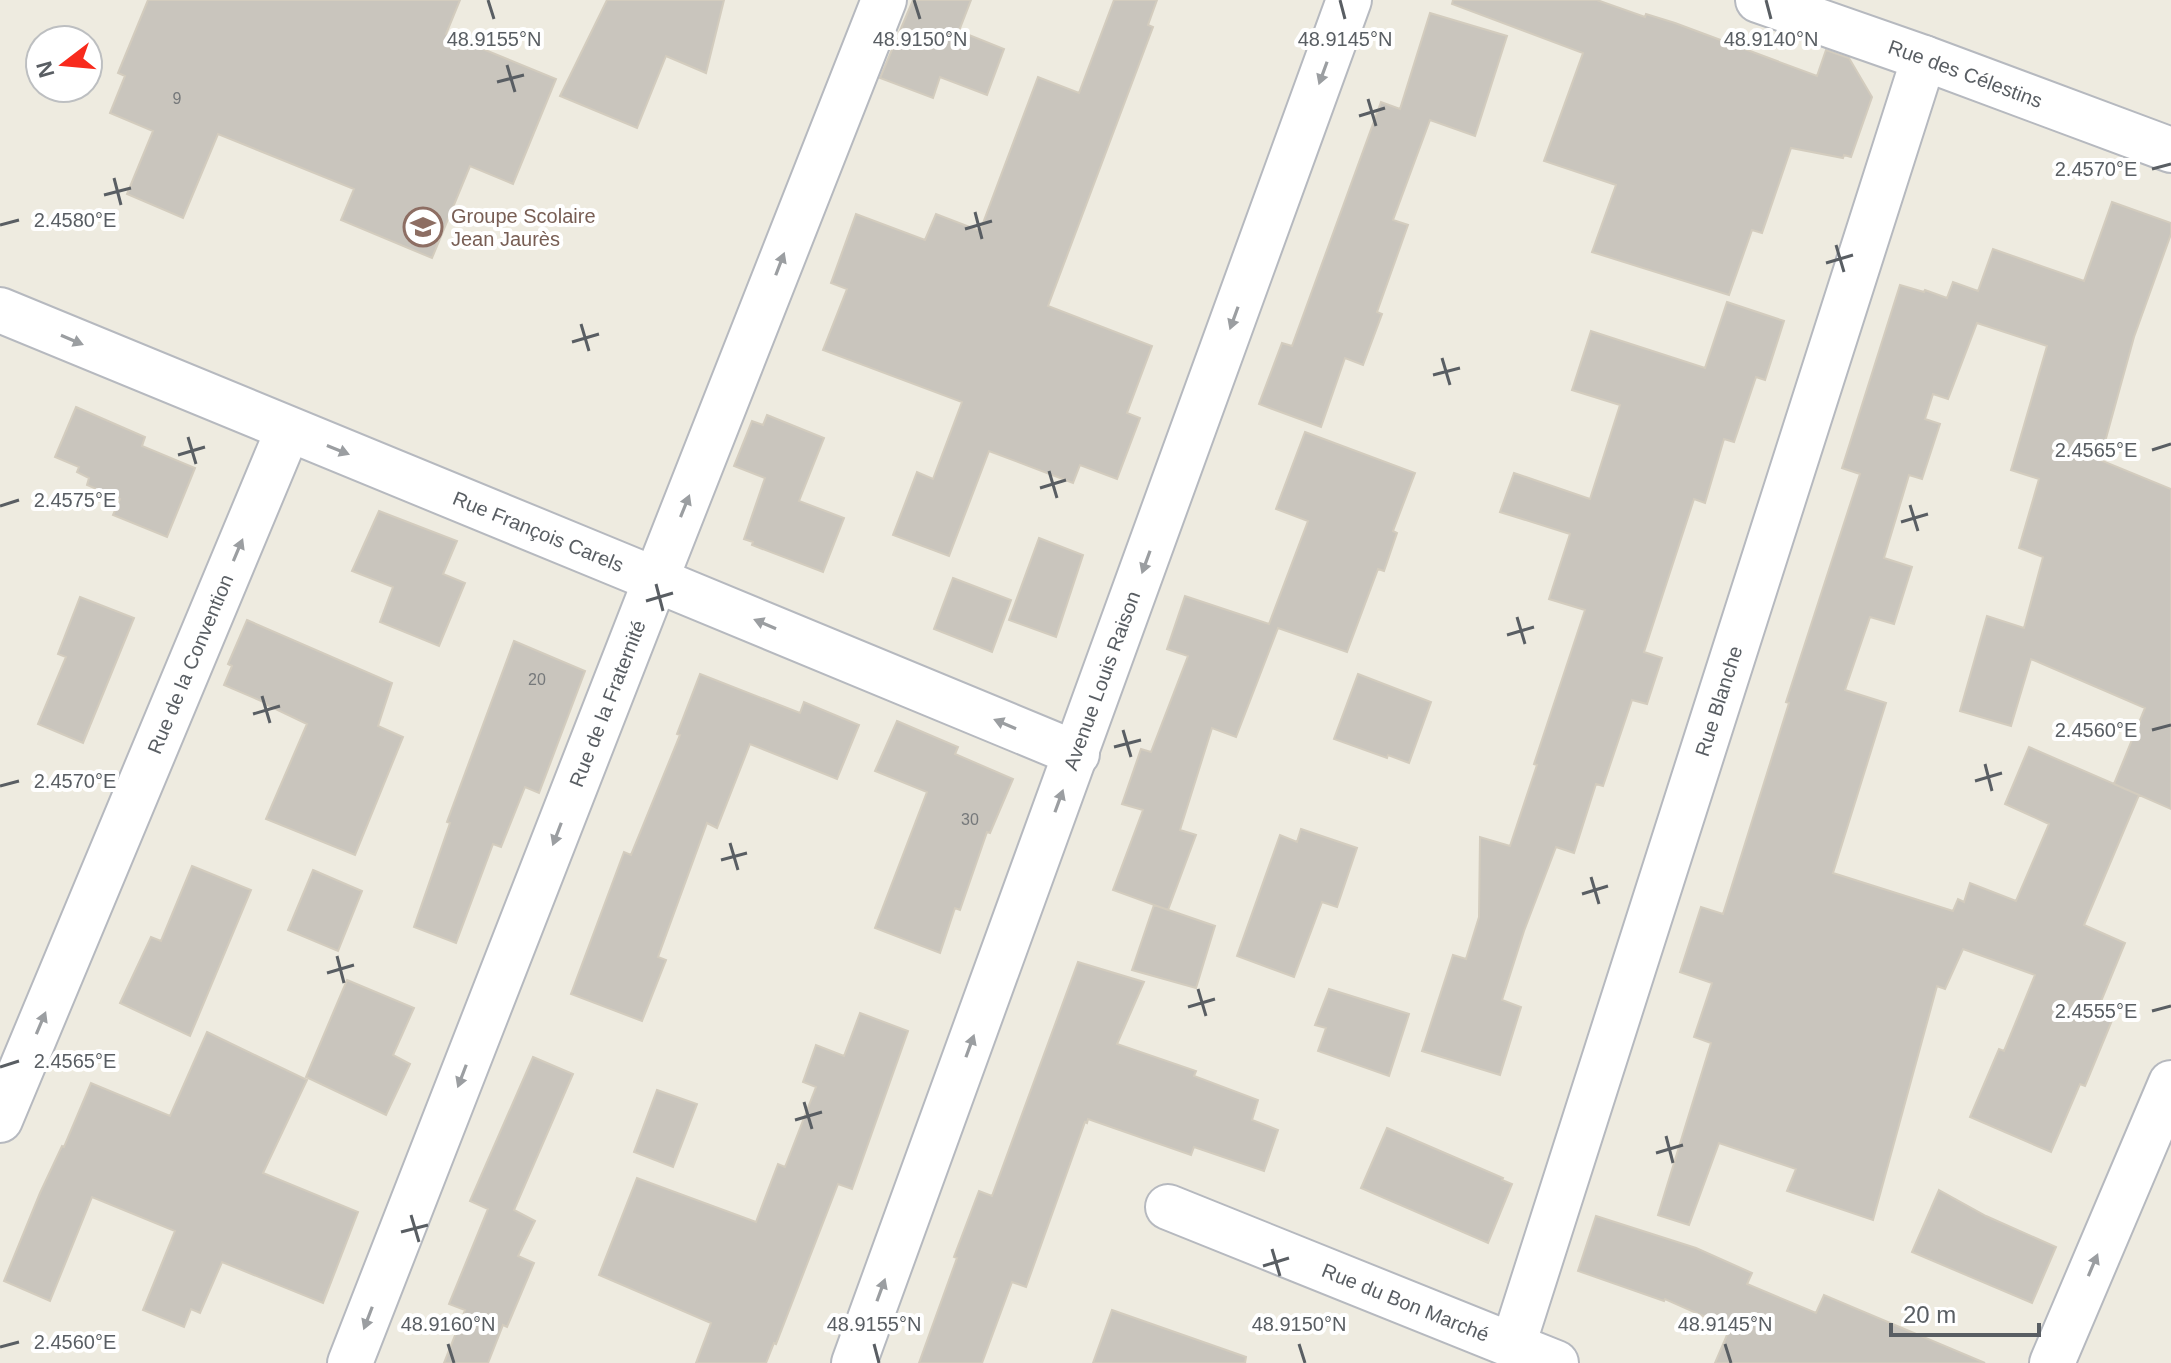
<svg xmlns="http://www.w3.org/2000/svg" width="2171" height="1363" font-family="Helvetica,sans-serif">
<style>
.building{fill:#c9c5bd;stroke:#d3ccbe;stroke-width:2;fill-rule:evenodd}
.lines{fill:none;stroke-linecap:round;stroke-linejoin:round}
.minor-casing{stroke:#b6b9bf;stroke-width:48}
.minor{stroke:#fff;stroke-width:44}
.oneway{fill:#9b9ea1}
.ticks{fill:none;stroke:#595e63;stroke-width:3}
.labels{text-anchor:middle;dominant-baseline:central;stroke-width:8;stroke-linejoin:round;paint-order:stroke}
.number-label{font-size:16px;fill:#75787a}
.street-label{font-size:20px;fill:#595e63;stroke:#fff}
.education-label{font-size:20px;fill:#785e54;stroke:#fff;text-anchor:start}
.ticks-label{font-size:20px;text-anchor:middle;fill:#595e63;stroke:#fff;stroke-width:8;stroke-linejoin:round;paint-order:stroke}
</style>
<rect width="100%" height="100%" fill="#eeebe0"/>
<path class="building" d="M148 0H460L446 34 556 79 513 184 470 166 432 258 341 220 354 189 218 134 183 218 127 194 153 131 110 113 125 76 118 73Z
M607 0H724L706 73 666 56 637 128 560 96Z
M913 0H971L959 31 1004 49 987 95 940 77 933 98 880 78Z
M1114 0H1157L1148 25 1153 27 1048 306 1152 346 1127 413 1140 418 1117 479 1080 465 1073 483 989 451 949 556 893 535 917 472 933 479 962 402 823 350 847 289 831 283 856 214 925 240 936 214 980 231 1038 77 1079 93Z
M1453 0H1597L1645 17 1646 14 1675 23 1817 76 1826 50 1849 58 1872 97 1851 157 1844 155 1843 158 1791 148 1762 233 1752 230 1729 295 1592 252 1616 185 1544 161 1583 53 1452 4Z
M1430 13 1507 36 1475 136 1430 120 1393 220 1408 225 1377 312 1382 314 1363 365 1345 358 1321 427 1259 404 1282 343 1292 346 1381 102 1400 109Z
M2112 202 2171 223V234L2134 337 2100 460 2171 489V809L2114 784 2139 795 2084 925 2125 943 2097 1011 2113 1018 2085 1086 2080 1084 2051 1152 1970 1117 1999 1049 2004 1051 2035 975 1963 949 1945 989 1937 986 1873 1220 1787 1191 1796 1169 1719 1143 1689 1225 1658 1215 1711 1043 1694 1037 1712 983 1680 972 1701 907 1723 914 1789 703 1786 702 1860 474 1842 468 1900 285 1924 292 1925 290 1947 298 1953 282 1978 291 1993 249 2084 281ZM1977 323 2047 346 2011 470 2039 479 2019 548 2043 557 2024 628 1987 616 1960 711 2011 726 2031 659 2145 708 2114 784 2029 747 2005 804 2049 824 2016 901 1970 883 1964 902 1958 899 1953 911 1833 873 1886 703 1845 690 1870 617 1894 624 1912 567 1884 558 1909 475 1922 479 1940 424 1925 419 1933 394 1948 399Z
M1727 302 1784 321 1765 380 1756 377 1734 442 1724 439 1705 503 1694 499 1644 652 1662 658 1647 704 1632 700 1603 786 1596 784 1574 853 1556 847 1524 931 1502 1000 1521 1007 1500 1075 1422 1051 1453 955 1466 959 1479 917 1480 837 1510 846 1537 765 1534 764 1585 610 1549 599 1570 534 1500 512 1514 473 1590 499 1620 405 1572 390 1591 331 1705 368Z
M76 407 145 437 142 446 195 468 167 537 113 515 120 499 87 485 89 478 77 472 79 467 55 457Z
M767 415 824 438 799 501 844 518 823 572 752 545 753 542 744 539 765 478 734 466 752 421 763 425Z
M1305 432 1415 473 1393 531 1397 533 1384 571 1378 569 1347 652 1278 628 1236 737 1212 728 1180 830 1196 835 1168 910 1113 890 1143 810 1122 804 1141 749 1151 752 1188 656 1167 649 1185 596 1269 624 1308 521 1276 509Z
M379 511 457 541 443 574 465 583 439 646 380 622 393 587 352 571Z
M1039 538 1083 555 1056 637 1009 620Z
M953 578 1011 600 992 652 934 629Z
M80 597 134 618 83 743 38 724 66 657 58 654Z
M247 620 392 683 378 726 403 737 355 855 266 819 307 724 265 704 266 703 224 685 232 666 228 664Z
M514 641 585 671 539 793 525 787 501 847 493 844 456 943 414 927 450 823 447 822Z
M700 674 800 713 804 702 859 725 837 779 750 744 717 828 707 823 658 957 666 960 642 1021 571 994 624 852 631 855 680 735 677 734Z
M1358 674 1431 702 1409 763 1388 755 1387 758 1334 739Z
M897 721 958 747 955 754 1013 779 990 833 987 832 960 910 955 908 940 953 875 928 927 792 875 771Z
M1301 829 1357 848 1337 907 1322 902 1294 977 1237 956 1280 835 1297 842Z
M192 866 251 890 190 1036 120 1003 151 937 161 941Z
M313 870 362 891 338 951 288 930Z
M1154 905 1215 926 1196 988 1132 970Z
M1078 962 1144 982 1117 1044 1196 1071 1194 1076 1258 1100 1252 1120 1278 1130 1264 1171 1194 1147 1191 1155 1088 1119 1087 1123 1085 1122 1026 1287 1012 1282 982 1363H919L957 1258 954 1257 979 1191 992 1196Z
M347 980 414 1008 393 1055 410 1064 386 1115 306 1077Z
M1329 989 1409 1014 1389 1076 1318 1051 1326 1028 1315 1025Z
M860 1013 908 1031 852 1189 838 1184 776 1344 774 1343 766 1363H696L711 1323 599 1275 637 1178 756 1222 778 1164 785 1167 816 1087 803 1082 816 1045 844 1056Z
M207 1032 307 1080 263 1173 358 1212 323 1303 222 1262 200 1313 191 1309 184 1327 143 1310 175 1231 92 1197 50 1301 4 1281 40 1193 62 1146 64 1147 91 1083 170 1116Z
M533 1057 573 1074 514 1210 535 1221 518 1256 534 1263 507 1327 503 1325 488 1363H444L465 1310 449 1304 488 1209 470 1201Z
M657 1090 697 1104 673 1167 634 1152Z
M1387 1128 1503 1178 1502 1180 1512 1184 1488 1243 1361 1188Z
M1939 1190 1986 1216 2056 1247 2032 1303 1912 1252Z
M1596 1216 1696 1248 1752 1273 1747 1284 1816 1313 1824 1295 1985 1363H1715L1730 1328 1665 1299 1664 1301 1578 1271Z
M1112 1310 1246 1357 1245 1363H1093Z"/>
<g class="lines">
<g class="minor-casing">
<g id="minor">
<path id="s1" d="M1758 0 1924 58 2171 150"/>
<path id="s2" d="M0 310C358 459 719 604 1077 754"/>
<path id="s3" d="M0 1120 288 430"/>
<path id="s4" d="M1168 1207 1556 1363"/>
<path id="s5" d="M1513 1345 1924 58"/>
<path id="s6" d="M350 1363 656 579 884 0"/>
<path id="s7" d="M854 1363 1349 0"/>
<path d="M2052 1363 2171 1083"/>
</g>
</g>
<use href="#minor" class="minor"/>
</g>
<defs><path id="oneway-solid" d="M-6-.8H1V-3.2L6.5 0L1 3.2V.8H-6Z" transform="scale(2)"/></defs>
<g class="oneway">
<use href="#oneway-solid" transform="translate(1323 73) rotate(110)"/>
<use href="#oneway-solid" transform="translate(780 264) rotate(-69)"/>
<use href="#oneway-solid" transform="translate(1234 318) rotate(110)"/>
<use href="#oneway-solid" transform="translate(72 340) rotate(23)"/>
<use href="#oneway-solid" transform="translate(338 450) rotate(22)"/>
<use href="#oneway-solid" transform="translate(685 506) rotate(-68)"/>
<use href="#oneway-solid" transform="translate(238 550) rotate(-67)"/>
<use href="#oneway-solid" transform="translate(1146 562) rotate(110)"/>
<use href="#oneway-solid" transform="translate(765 624) rotate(-157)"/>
<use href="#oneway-solid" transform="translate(1005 724) rotate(-157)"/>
<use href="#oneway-solid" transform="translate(1059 801) rotate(-70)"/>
<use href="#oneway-solid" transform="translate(557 834) rotate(111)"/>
<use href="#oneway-solid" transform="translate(41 1023) rotate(-67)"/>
<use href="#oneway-solid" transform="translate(970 1046) rotate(-70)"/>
<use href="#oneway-solid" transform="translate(462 1076) rotate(111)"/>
<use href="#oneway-solid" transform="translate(2093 1265) rotate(-67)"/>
<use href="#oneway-solid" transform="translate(881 1290) rotate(-70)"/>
<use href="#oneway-solid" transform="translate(368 1318) rotate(111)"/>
</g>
<path class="ticks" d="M488 0 494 19M914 0 920 19M1340 0 1345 19M1766 0 1771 19M507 65 515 92M497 82 524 75M1368 99 1376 126M1359 116 1385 108M2152 169 2171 164M114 178 121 205M104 195 131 188M975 212 982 239M0 225 19 220M965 229 992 221M1836 245 1844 272M1826 263 1853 255M581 324 589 351M572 342 599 334M1442 358 1450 385M1433 375 1460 368M188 437 196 464M2152 450 2171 444M178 455 205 447M1049 471 1057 498M1040 488 1066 480M1910 505 1918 531M0 506 19 500M1901 522 1928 514M656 584 663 611M646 601 673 593M1517 617 1525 644M1507 635 1534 627M262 696 270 723M253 714 280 706M1123 730 1131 757M2152 730 2171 725M1114 747 1141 740M1985 764 1992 791M1975 781 2002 773M0 786 19 781M730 843 738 870M721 860 747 853M1591 877 1599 904M1582 894 1608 886M337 956 344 983M327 973 354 965M1198 989 1206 1016M1188 1007 1215 999M2152 1011 2171 1006M0 1067 19 1061M804 1102 812 1129M795 1120 822 1112M1666 1136 1673 1163M1656 1153 1683 1145M411 1215 419 1242M401 1232 428 1225M1272 1249 1280 1276M1263 1266 1289 1258M448 1344 454 1363M874 1344 879 1363M1299 1344 1305 1363M1725 1344 1731 1363M0 1347 19 1342"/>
<defs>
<g id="school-ring" transform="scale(2)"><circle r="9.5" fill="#fff" stroke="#8d6e63" stroke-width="1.5"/><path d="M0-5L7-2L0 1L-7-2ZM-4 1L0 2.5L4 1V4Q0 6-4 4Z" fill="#8d6e63"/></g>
</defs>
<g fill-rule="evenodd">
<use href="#school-ring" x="423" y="227"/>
</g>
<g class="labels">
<g class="number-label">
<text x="177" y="98">9</text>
<text x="537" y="679">20</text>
<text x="970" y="819">30</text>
</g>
<g class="street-label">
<text stroke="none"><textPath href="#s1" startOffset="220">Rue des Célestins</textPath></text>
<text stroke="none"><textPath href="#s2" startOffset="582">Rue François Carels</textPath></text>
<text stroke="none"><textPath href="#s3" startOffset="494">Rue de la Convention</textPath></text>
<text stroke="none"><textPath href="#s7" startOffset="726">Avenue Louis Raison</textPath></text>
<text stroke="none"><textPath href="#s5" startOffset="676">Rue Blanche</textPath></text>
<text stroke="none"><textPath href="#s6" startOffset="708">Rue de la Fraternité</textPath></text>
<text stroke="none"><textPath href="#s4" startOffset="256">Rue du Bon Marché</textPath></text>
</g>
<g class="education-label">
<text x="451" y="216">Groupe Scolaire<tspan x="451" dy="23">Jean Jaurès</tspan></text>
</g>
</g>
<g class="ticks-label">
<text x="494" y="46">48.9155°N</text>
<text x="920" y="46">48.9150°N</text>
<text x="1345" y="46">48.9145°N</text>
<text x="1771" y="46">48.9140°N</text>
<text x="2096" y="176">2.4570°E</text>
<text x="75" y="227">2.4580°E</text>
<text x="2096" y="457">2.4565°E</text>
<text x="75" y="507">2.4575°E</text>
<text x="2096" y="737">2.4560°E</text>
<text x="75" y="788">2.4570°E</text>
<text x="2096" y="1018">2.4555°E</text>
<text x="75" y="1068">2.4565°E</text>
<text x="448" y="1331">48.9160°N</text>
<text x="874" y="1331">48.9155°N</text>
<text x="1299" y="1331">48.9150°N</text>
<text x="1725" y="1331">48.9145°N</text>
<text x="75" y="1349">2.4560°E</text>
</g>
<g transform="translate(64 64) rotate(254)"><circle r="38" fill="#ffffff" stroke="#bdbfc1" stroke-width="2"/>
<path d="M0-6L14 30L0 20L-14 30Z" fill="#f82a1c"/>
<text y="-12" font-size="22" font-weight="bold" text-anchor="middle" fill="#595e63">N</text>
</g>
<path d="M1891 1323v12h148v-12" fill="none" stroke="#595e63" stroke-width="4"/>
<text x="1903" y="1323" font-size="24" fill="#595e63" stroke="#ffffff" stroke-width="6" paint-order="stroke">20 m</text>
</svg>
